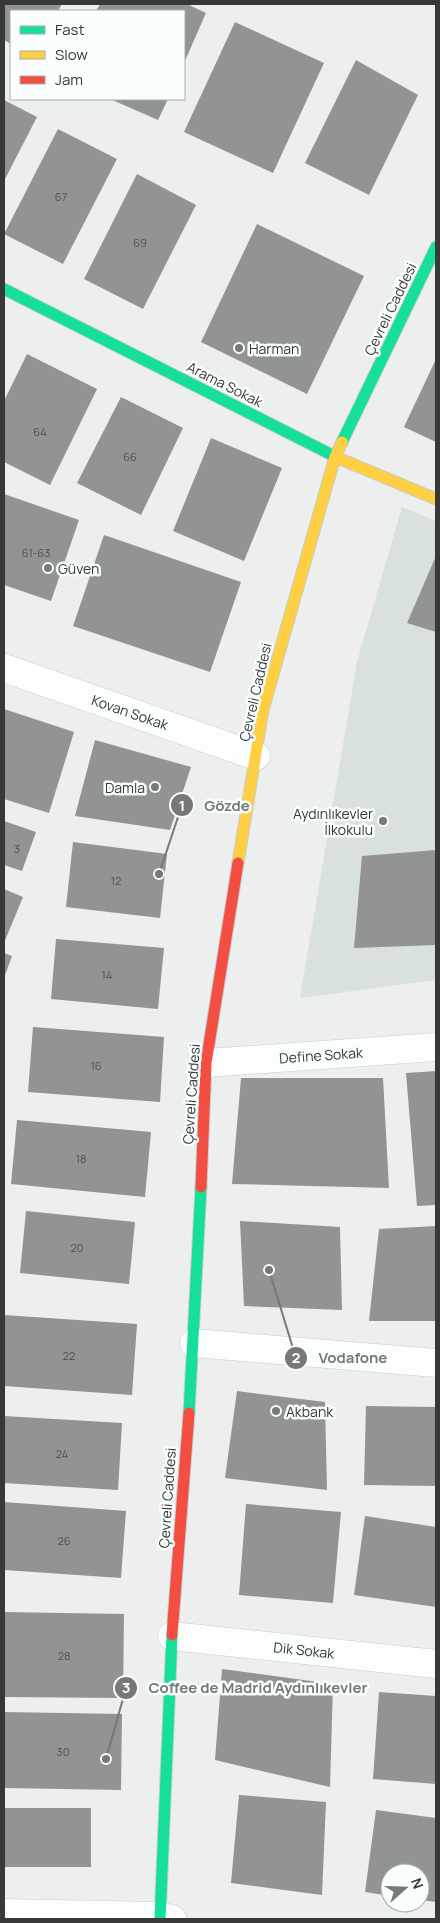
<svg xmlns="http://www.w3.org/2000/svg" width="440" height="1923" font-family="Manrope,sans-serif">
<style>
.built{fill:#d9e0e0}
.building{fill:#929393}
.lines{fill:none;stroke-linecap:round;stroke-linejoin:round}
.street-casing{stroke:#cacccc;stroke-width:29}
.fast-casing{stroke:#cacccc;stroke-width:13}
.slow-casing{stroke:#cacccc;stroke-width:13}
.jam-casing{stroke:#cacccc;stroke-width:13}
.street{stroke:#fcfdfd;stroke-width:28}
.fast{stroke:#16e098;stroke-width:11}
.slow{stroke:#ffcf43;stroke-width:11}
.jam{stroke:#f24e42;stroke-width:11}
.poi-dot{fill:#777878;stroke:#f9fdfd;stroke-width:2}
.labels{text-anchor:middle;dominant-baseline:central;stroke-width:5;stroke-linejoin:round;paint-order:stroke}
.number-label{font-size:11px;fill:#4e4f4f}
.street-label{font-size:14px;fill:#373838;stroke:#f9fdfd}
.poi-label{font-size:14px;fill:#373838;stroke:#f9fdfd;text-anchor:start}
.leader{fill:none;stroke:#777878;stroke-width:2}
.callout-dot{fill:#777878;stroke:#f9fdfd;stroke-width:2}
.mark-label{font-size:15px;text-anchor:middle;font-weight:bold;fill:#fff}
.callout-label{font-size:15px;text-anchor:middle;font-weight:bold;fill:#777878;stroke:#f9fdfd;stroke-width:5;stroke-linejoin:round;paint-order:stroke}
</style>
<rect width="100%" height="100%" fill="#edefef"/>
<path class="built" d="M402 507 436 521V980L300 998 357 662Z"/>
<path class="building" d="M4 4H62L58 11H11V44L4 40Z
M100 4H187L206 13 184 63V11H96Z
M235 22 324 63 273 173 184 132Z
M356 60 418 95 369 195 305 163Z
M110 99H168L158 120Z
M4 100 37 117 4 181Z
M58 129 117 159 63 264 4 234Z
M137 174 196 205 143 309 84 279Z
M257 224 364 276 307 394 201 342Z
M27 354 97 389 50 485 4 462V401Z
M436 359V442L404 427Z
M121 397 183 428 141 515 77 483Z
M211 438 282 468 244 561 173 531Z
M4 494 79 520 51 601 4 585Z
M104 535 241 582 210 672 73 626Z
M436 556V632L407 623Z
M4 709 74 732 49 813 4 799Z
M95 740 191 767 170 830 75 816Z
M4 821 36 832 22 871 4 865Z
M73 842 167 854 160 918 66 907Z
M436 850V945L354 948 362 856Z
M4 889 23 897 4 943Z
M56 939 164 948 158 1009 51 999Z
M4 953 12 956 4 978Z
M33 1027 164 1037 160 1102 28 1092Z
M436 1071V1205L417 1206 406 1073Z
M241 1078H383L389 1188 232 1184Z
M17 1120 151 1132 145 1197 11 1184Z
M26 1211 135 1222 129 1284 20 1273Z
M240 1221 340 1227 342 1310 244 1306Z
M436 1226V1321H369L379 1229Z
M4 1315 137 1324 132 1395 4 1386Z
M237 1391 325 1402 327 1490 225 1478Z
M366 1406 436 1407V1486L364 1485Z
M4 1416 122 1423 118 1490 4 1483Z
M4 1502 126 1511 121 1578 4 1570Z
M246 1504 341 1512 333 1603 239 1595Z
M365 1516 436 1527V1607L354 1595Z
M4 1612 124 1614 123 1698 4 1697Z
M222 1669 333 1684 330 1787 215 1760Z
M379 1692 436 1696V1784L373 1779Z
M4 1712 122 1714 121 1790 4 1788Z
M239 1795 326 1802 322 1895 231 1883Z
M4 1808H91V1867H4Z
M376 1810 436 1818V1902L420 1900V1873H390V1896L365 1892Z"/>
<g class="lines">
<g class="street-casing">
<path id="street" d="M4 668 256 756
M206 1063 436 1047
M194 1343 436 1363
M172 1636 436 1664
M4 1913 160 1916 172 1919"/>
</g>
<g class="fast-casing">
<path id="fast" d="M4 289 338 458
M342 442 436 247
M189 1413 201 1187
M160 1919 172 1635"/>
</g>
<g class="slow-casing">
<path id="slow" d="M338 458 436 499
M238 863 263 710 335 457 342 442"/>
</g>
<g class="jam-casing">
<path id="jam" d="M201 1187 206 1063 238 863
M172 1635 189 1413"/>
</g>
<use href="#street" class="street"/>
<use href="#fast" class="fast"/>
<use href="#slow" class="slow"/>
<use href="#jam" class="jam"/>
</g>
<g class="poi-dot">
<circle cx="239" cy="348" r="5"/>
<circle cx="48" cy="568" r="5"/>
<circle cx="155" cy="787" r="5"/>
<circle cx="383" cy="821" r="5"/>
<circle cx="276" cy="1411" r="5"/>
</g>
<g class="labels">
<g class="number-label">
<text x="61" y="196">67</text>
<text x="140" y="242">69</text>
<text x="40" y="431">64</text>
<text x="130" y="456">66</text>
<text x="36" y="552">61-63</text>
<text x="17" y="848">3</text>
<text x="116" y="880">12</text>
<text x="107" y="974">14</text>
<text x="96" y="1065">16</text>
<text x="81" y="1158">18</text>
<text x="77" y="1247">20</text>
<text x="69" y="1355">22</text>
<text x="62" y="1453">24</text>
<text x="64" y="1540">26</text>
<text x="64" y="1655">28</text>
<text x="63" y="1751">30</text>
</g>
<g class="street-label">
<text transform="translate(390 309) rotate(-64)">Çevreli Caddesi</text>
<text transform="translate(225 384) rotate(27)">Arama Sokak</text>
<text transform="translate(255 692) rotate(-77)">Çevreli Caddesi</text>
<text transform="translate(130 712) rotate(19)">Kovan Sokak</text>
<text transform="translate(321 1055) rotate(-4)">Define Sokak</text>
<text transform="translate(191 1094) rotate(-86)">Çevreli Caddesi</text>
<text transform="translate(167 1498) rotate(-86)">Çevreli Caddesi</text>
<text transform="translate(304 1650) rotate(6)">Dik Sokak</text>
</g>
<g class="poi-label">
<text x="249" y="348">Harman</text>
<text x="58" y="568">Güven</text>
<text x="145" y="787" text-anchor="end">Damla</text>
<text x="373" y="813" text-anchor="end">Aydınlıkevler<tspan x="373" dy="16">İlkokulu</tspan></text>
<text x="286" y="1411">Akbank</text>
</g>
</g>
<path class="leader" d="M159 874L182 805M269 1270L296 1358M106 1759L126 1688"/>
<g class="callout-dot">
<circle cx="159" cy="874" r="5"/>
<circle cx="269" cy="1270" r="5"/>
<circle cx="106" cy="1759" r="5"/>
<circle cx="182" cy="805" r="12"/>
<circle cx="296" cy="1358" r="12"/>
<circle cx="126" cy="1688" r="12"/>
</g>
<g class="mark-label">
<text x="182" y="811">1</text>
<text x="296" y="1363">2</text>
<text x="126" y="1693">3</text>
</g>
<g class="callout-label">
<text x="227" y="811">Gözde</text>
<text x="353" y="1363">Vodafone</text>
<text x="258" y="1693">Coffee de Madrid Aydınlıkevler</text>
</g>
<rect width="440" height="1923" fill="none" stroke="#373838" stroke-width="10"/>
<rect x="10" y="10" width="175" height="90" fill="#f9fdfd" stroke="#abaeae"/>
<rect x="20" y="26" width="25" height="8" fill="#16e098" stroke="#abaeae"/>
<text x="55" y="35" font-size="15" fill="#373838">Fast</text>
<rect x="20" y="51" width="25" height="8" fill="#ffcf43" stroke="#abaeae"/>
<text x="55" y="60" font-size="15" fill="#373838">Slow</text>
<rect x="20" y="76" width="25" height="8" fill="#f24e42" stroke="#abaeae"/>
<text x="55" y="85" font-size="15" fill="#373838">Jam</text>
<g transform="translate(405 1888) rotate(70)"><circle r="24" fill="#f9fdfd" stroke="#abaeae"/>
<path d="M0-4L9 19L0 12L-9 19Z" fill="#777878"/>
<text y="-8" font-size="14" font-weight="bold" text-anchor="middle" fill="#373838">N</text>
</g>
</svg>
